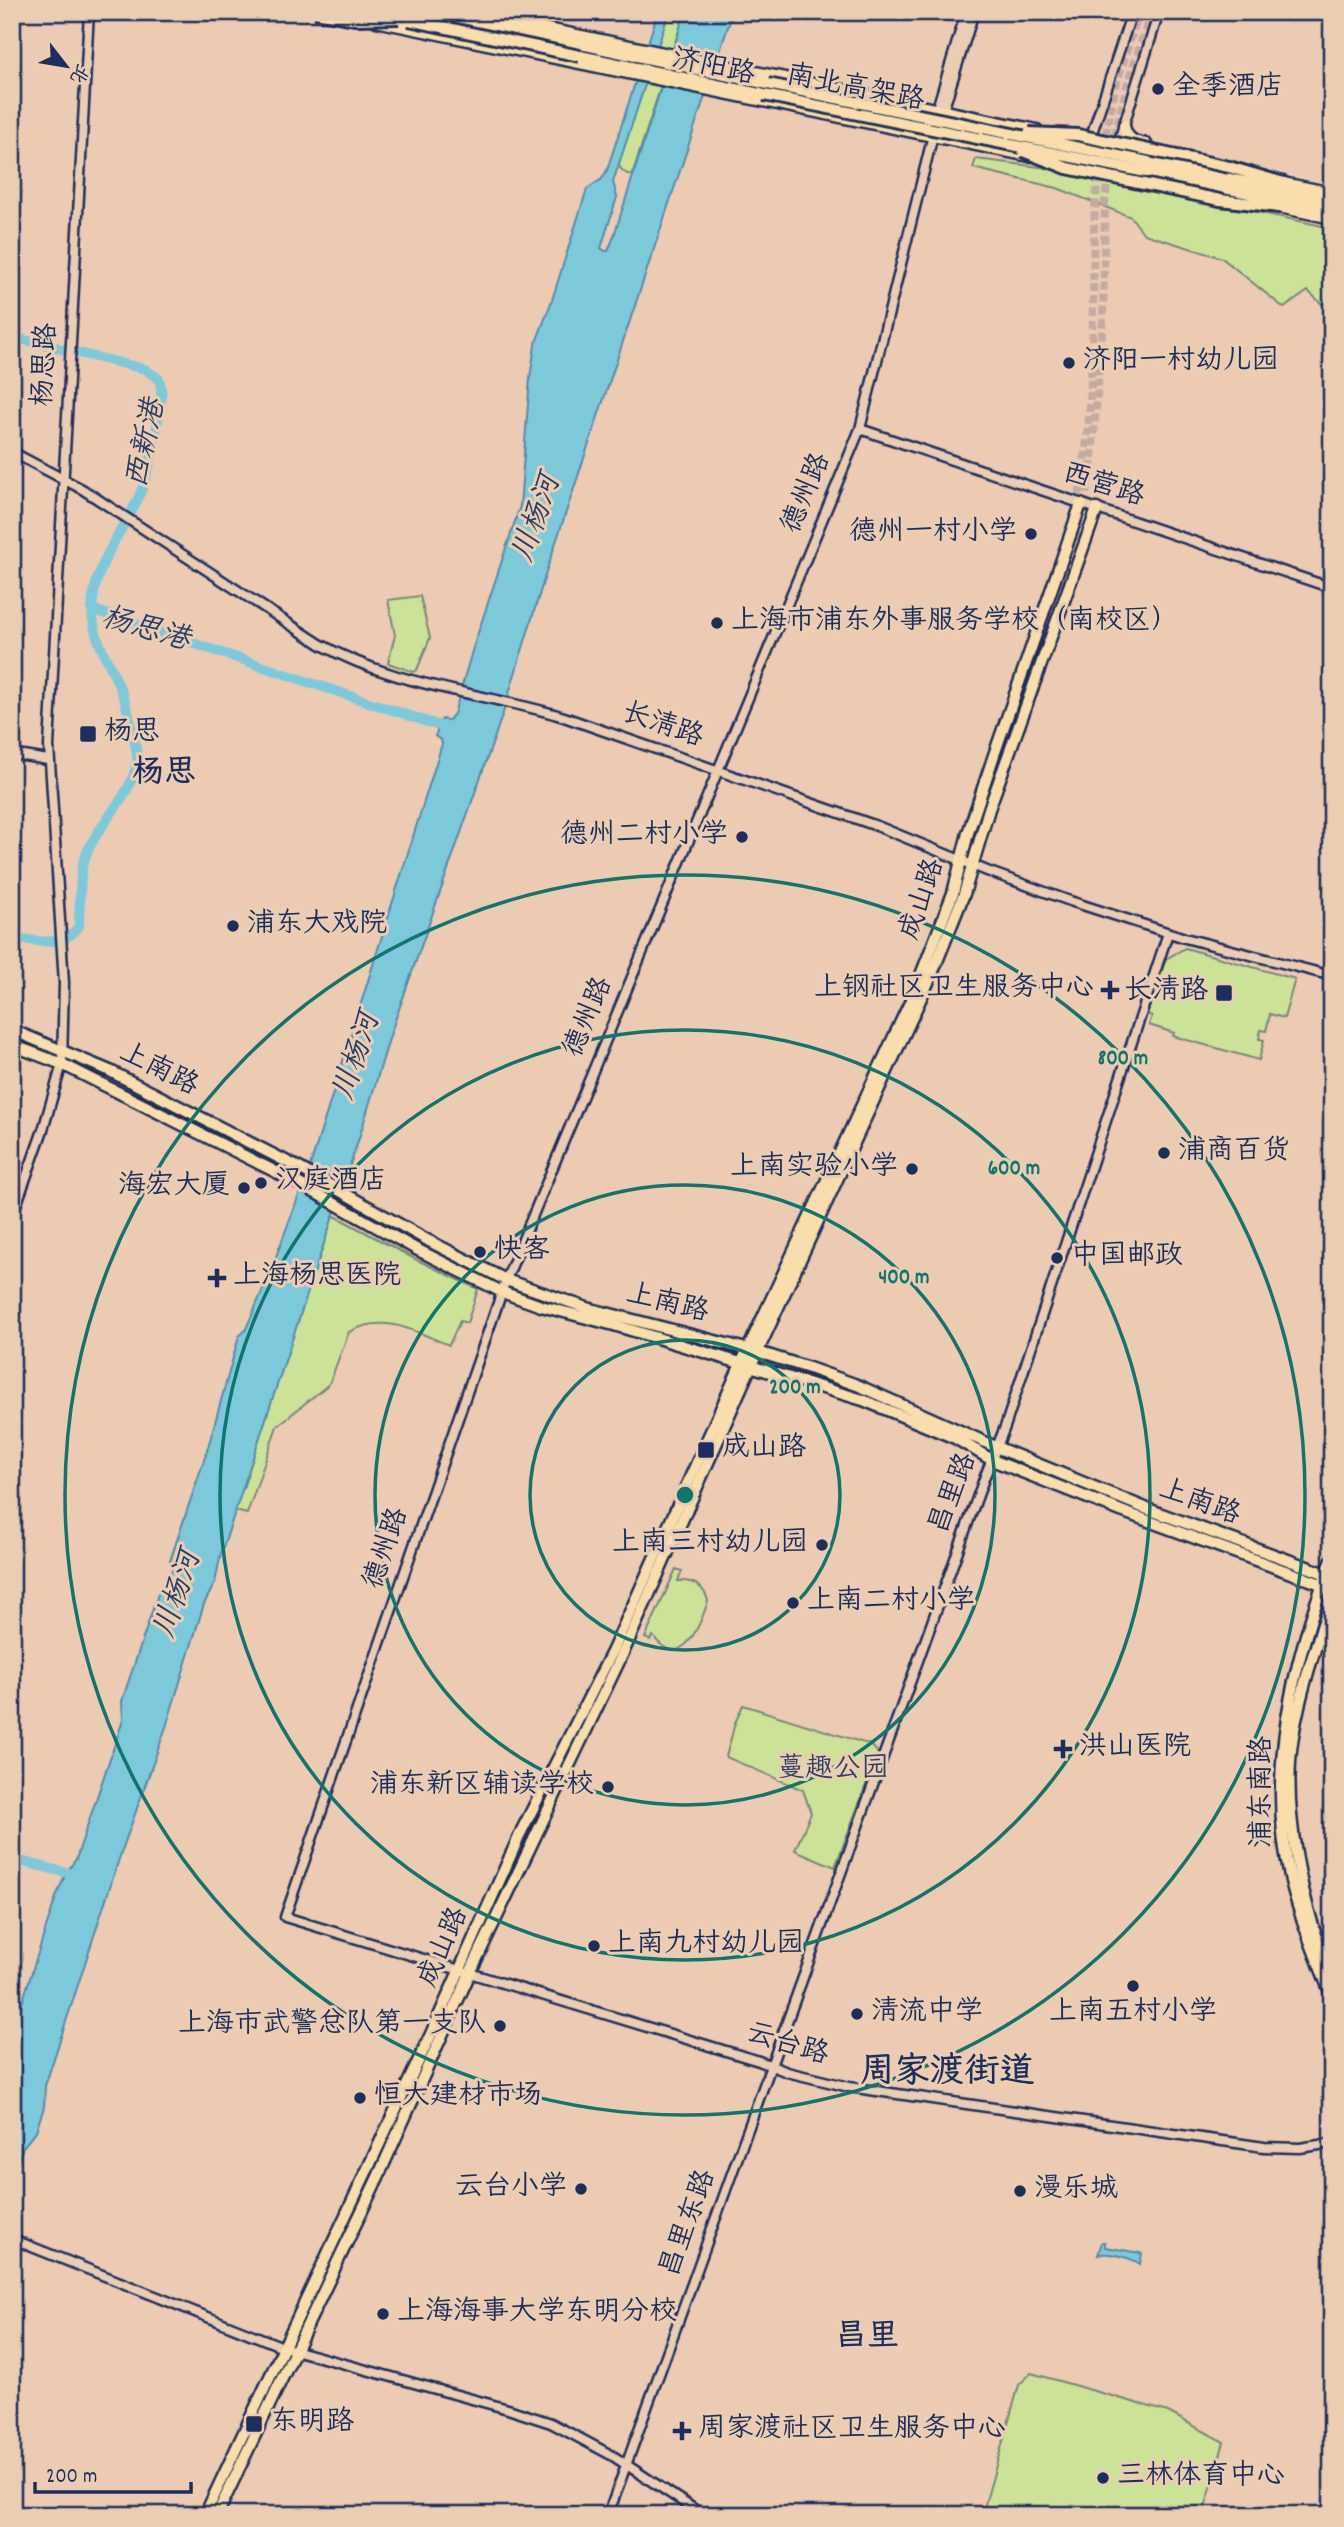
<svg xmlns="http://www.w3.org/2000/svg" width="1344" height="2527" font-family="Dekko,'LXGW WenKai TC',sans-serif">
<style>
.green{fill:#cce297;stroke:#74887a;stroke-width:2}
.water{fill:#7cc9db;stroke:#558ba9;stroke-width:2}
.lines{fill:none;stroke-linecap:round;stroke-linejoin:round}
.river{stroke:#7cc9db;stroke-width:10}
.secondary-tunnel{stroke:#c3aba1;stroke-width:8;stroke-dasharray:8 4;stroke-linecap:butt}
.secondary-casing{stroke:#1b2f5e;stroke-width:13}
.primary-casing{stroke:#1b2f5e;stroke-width:15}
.highway-casing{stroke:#1b2f5e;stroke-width:16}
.secondary{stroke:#ebceb2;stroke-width:8}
.primary{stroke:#f9deab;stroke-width:10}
.highway{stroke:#f9deab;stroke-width:10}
.highway-bridge-casing{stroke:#1b2f5e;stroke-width:16;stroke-linecap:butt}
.highway-bridge{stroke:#f9deab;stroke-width:10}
.ring{fill:none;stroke:#0f766e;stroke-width:3.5}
.poi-dot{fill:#1b2f5e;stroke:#ebceb2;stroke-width:2.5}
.labels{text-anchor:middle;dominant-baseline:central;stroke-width:6;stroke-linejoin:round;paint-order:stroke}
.street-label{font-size:28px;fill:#1b2f5e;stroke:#ebceb2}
.poi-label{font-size:28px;fill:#1b2f5e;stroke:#ebceb2;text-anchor:start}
.park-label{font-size:28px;fill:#2d4164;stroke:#ebceb2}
.water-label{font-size:30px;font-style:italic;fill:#253e6a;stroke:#ebceb2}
.quarter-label{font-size:32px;font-weight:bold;fill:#1b2f5e;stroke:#ebceb2}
.district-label{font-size:35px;font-weight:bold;fill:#1b2f5e;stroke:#ebceb2}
.centre{fill:#0f766e;stroke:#ebceb2;stroke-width:3.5}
.ring-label{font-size:21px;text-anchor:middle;font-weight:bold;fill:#0f766e;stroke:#ebceb2;stroke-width:6;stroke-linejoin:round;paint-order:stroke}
</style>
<rect width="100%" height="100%" fill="#edcab2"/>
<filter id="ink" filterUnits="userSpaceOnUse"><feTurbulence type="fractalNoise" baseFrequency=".0143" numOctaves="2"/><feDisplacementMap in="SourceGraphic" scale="14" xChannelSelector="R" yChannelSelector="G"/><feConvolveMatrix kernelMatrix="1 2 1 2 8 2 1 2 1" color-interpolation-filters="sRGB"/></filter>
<g filter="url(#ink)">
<path class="green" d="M669 12H685L632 175C624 174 620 170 618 163Z
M976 159 1056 169 1332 228V292L1322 304 1308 291 1284 308 1222 258 1144 234 1131 217 1057 188 973 168Z
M420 596 430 638 417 670 414 672 388 663 395 635 388 600Z
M1185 948 1295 979 1284 1018 1270 1014 1266 1031 1261 1030 1259 1039 1264 1040 1259 1060 1173 1036 1174 1033 1149 1025 1152 1016 1147 1014 1166 959Z
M333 1215 415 1259 478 1289 467 1323 460 1321 449 1345C413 1331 386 1313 349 1332L329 1384 277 1426 247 1514 235 1511Z
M676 1569 682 1571 678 1581C693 1580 704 1585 708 1601 700 1626 681 1674 653 1636L650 1640 645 1638Z
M743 1705 871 1745 878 1753 835 1867 795 1850 811 1813 803 1790 726 1757 735 1723Z
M1031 2373 1168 2412 1224 2442 1203 2515H982L1019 2385Z"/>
<path class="water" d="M658 12H669L613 182 617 197 601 248 605 251H608L613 239 685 12H733L548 566 503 713 392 1029 360 1135 220 1557 215 1583 204 1604 166 1727 120 1856 45 2086 44 2107 36 2131 23 2147 12 2179V2034L56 1897 66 1873 76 1859 123 1720 122 1701 158 1594 173 1569 170 1561 207 1451 239 1336 245 1331 268 1278 312 1160 442 744 441 740 435 736 442 719 449 720 454 714 472 651 520 506 530 378 535 345 552 300 587 189 602 179 607 170Z
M1102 2242H1105V2247L1140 2253 1142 2254 1140 2264C1131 2258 1108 2251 1098 2255Z"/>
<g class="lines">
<path class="river" d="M12 337 145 369 159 379C164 392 160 406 158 420 153 450 148 480 134 507 119 534 102 558 95 588 84 629 108 657 122 693 128 709 131 723 134 739 135 746 138 753 137 760 134 798 90 828 82 868 79 886 80 908 79 926 64 948 34 942 12 936
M91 609 449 729
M12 1859 80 1876"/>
<path class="secondary-tunnel" d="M1112 147 1127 85 1151 12
M1101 158 1116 85 1139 12
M1076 507C1091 442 1092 371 1093 304 1094 259 1092 216 1099 171
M1023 700 1075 543 1091 469 1103 321 1105 201 1110 160"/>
<g class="secondary-casing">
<path id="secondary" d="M418 27 423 12
M942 114 974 12
M935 115 966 12
M934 131 860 429 506 1280 285 1917 759 2061 787 2072 849 2087 1264 2147 1300 2148 1332 2143
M1089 142 1132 12
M1108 157 1117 147 1159 12
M860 429 1332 588
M12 452 82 489 320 644C396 687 482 692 564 717L877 826 987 871 1070 901 1185 938 1332 976
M12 754 48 760
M12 1217 43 1130 62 1064 64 983 49 746 89 12
M12 2239 283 2347 508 2409 551 2423 613 2456 703 2515
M608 2515 985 1476 1005 1427 1168 933"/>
</g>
<g class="primary-casing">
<path id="primary" d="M465 12 1037 130
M376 21 1029 156
M1124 125C1126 138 1133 142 1146 144
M1278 182 1332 193
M1274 206 1332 218
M12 1030 110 1071 301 1169 429 1241 506 1280 587 1308 758 1352 809 1368 857 1385 996 1447 1145 1508 1332 1576
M12 1045 62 1064 296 1182 416 1249 502 1292 541 1306 614 1325 863 1400 955 1438 992 1460 1121 1511 1332 1588
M1332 1559C1293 1660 1265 1773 1291 1881 1301 1921 1317 1959 1332 1997
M1332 1597C1317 1643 1301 1688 1293 1736 1281 1806 1302 1911 1332 1975
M205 2515 431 2034 522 1830 613 1650 741 1364 912 998 953 893 968 833 994 755 1081 504
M217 2515 378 2177 470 1973 623 1653 751 1366 932 974 964 894 989 809 1097 509"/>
</g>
<g class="highway-casing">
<path id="highway" d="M430 12 768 84
M580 56 764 95
M1148 162 1332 200
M1229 167 1284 183
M1146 172 1332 210
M1220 200 1279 207"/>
</g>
<use href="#secondary" class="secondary"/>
<use href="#primary" class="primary"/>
<use href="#highway" class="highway"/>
<g class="highway-bridge-casing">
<path id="highway-bridge" d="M315 12 356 19 399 18
M409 20 580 56
M768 84 1148 162
M764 95 1146 172
M1029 133 1078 135 1229 167
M1023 151 1067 168 1220 200"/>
</g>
<use href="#highway-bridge" class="highway-bridge"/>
</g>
</g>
<g class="ring">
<circle cx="685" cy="1495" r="155"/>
<circle cx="685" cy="1495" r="310"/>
<circle cx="685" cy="1495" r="465"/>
<circle cx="685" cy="1495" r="620"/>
</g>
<g class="poi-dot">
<circle cx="1158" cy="89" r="7"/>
<circle cx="1069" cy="363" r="7"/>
<circle cx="1031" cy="534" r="7"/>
<circle cx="717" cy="623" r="7"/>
<rect x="79" y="725" width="18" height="18" rx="3.5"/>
<circle cx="742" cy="837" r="7"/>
<circle cx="233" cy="926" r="7"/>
<path d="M1106.5 979.5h7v7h7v7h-7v7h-7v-7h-7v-7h7z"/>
<rect x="1215" y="984" width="18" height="18" rx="3.5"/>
<circle cx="1164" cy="1153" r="7"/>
<circle cx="912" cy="1169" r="7"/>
<circle cx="261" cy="1183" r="7"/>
<circle cx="244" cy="1188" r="7"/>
<circle cx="480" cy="1252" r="7"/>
<circle cx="1057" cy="1258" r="7"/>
<path d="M213.5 1267.5h7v7h7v7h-7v7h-7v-7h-7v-7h7z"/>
<rect x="697" y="1441" width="18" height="18" rx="3.5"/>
<circle cx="822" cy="1545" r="7"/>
<circle cx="793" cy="1603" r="7"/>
<path d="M1059.5 1738.5h7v7h7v7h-7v7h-7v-7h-7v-7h7z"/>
<circle cx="608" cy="1787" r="7"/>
<circle cx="594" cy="1946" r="7"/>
<circle cx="1133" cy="1986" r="7"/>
<circle cx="857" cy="2014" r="7"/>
<circle cx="500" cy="2026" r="7"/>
<circle cx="360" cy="2098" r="7"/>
<circle cx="581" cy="2189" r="7"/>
<circle cx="1020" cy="2191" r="7"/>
<circle cx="383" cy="2314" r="7"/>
<rect x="245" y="2415" width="18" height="18" rx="3.5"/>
<path d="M678.5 2420.5h7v7h7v7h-7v7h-7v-7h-7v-7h7z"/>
<circle cx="1103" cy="2478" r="7"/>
</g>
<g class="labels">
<g class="street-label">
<text transform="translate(713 69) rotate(12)">济阳路</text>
<text transform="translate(855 90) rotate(11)">南北高架路</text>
<text transform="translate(47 365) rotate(-87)">杨思路</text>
<text transform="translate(1103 487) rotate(18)">西营路</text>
<text transform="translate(808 494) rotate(-67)">德州路</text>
<text transform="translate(662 727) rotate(19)">长清路</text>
<text transform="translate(924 900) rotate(-71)">成山路</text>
<text transform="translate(590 1018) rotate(-67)">德州路</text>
<text transform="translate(158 1071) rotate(27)">上南路</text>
<text transform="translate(667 1305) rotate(14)">上南路</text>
<text transform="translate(955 1494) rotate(-69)">昌里路</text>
<text transform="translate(1199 1504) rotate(20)">上南路</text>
<text transform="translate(388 1549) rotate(-71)">德州路</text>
<text transform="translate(1264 1792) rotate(-90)">浦东南路</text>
<text transform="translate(445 1948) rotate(-66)">成山路</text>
<text transform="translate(787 2046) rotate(17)">云台路</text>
<text transform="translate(690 2224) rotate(-70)">昌里东路</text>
</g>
<g class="poi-label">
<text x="1172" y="89">全季酒店</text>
<text x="1083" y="363">济阳一村幼儿园</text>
<text x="1017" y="534" text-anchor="end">德州一村小学</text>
<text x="731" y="623">上海市浦东外事服务学校（南校区）</text>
<text x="104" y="734">杨思</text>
<text x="728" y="837" text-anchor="end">德州二村小学</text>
<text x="247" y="926">浦东大戏院</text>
<text x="1094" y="990" text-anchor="end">上钢社区卫生服务中心</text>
<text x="1208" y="993" text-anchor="end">长清路</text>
<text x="1178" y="1153">浦商百货</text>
<text x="898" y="1169" text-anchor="end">上南实验小学</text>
<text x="275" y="1183">汉庭酒店</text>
<text x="230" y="1188" text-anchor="end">海宏大厦</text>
<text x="494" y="1252">快客</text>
<text x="1071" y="1258">中国邮政</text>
<text x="233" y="1278">上海杨思医院</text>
<text x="722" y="1450">成山路</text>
<text x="808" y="1545" text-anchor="end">上南三村幼儿园</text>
<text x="807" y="1603">上南二村小学</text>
<text x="1079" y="1749">洪山医院</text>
<text x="594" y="1787" text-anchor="end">浦东新区辅读学校</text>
<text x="608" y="1946">上南九村幼儿园</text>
<text x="871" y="2014">清流中学</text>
<text x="1133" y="2014" text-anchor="middle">上南五村小学</text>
<text x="486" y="2026" text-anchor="end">上海市武警总队第一支队</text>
<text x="374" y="2098">恒大建材市场</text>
<text x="567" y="2189" text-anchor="end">云台小学</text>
<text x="1034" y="2191">漫乐城</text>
<text x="397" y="2314">上海海事大学东明分校</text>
<text x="270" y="2424">东明路</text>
<text x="698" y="2431">周家渡社区卫生服务中心</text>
<text x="1117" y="2478">三林体育中心</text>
</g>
<g class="park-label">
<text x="833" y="1771">蔓趣公园</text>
</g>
<g class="water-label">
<text transform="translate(148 444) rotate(-78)">西新港</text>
<text transform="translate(539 519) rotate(-71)">川杨河</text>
<text transform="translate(145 631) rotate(16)">杨思港</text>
<text transform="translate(359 1057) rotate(-72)">川杨河</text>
<text transform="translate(180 1595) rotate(-72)">川杨河</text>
</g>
<g class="quarter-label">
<text x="164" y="775">杨思</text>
<text x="867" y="2339">昌里</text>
</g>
<g class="district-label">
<text x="947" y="2074">周家渡街道</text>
</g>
</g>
<circle cx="685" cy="1495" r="10" class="centre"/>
<g class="ring-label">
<text x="1123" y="1064">800 m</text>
<text x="1014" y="1174">600 m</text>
<text x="904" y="1283">400 m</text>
<text x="795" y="1393">200 m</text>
</g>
<rect width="1344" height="2527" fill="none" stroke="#ebceb2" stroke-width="42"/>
<rect x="21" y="21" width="1302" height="2485" fill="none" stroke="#1b2f5e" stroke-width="2.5" filter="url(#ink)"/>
<g transform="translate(66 66) rotate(121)" stroke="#ebceb2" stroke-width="5" paint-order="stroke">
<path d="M0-5L12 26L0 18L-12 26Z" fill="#1b2f5e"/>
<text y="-10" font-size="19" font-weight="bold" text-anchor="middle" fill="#1b2f5e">北</text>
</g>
<path d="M35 2482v10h156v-10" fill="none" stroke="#1b2f5e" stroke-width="3.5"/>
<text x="46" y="2482" font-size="21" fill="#1b2f5e" stroke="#ebceb2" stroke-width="5" paint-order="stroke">200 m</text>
</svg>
